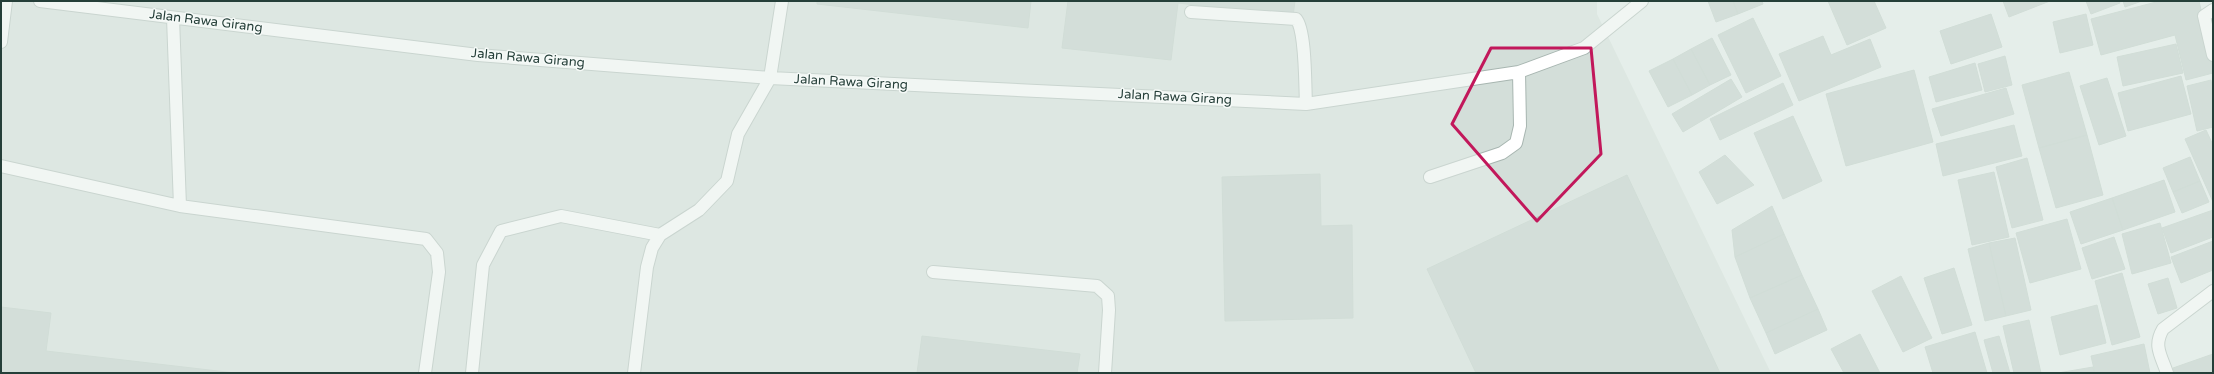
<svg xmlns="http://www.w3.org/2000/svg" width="2214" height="374" font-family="'Varela Round',sans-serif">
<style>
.built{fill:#d3ded9}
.building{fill:#bdcbc6;stroke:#b8c7c1}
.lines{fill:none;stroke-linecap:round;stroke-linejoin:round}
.lane-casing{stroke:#a8b6b1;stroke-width:14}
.street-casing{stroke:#a8b6b1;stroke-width:14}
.lane{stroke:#fff;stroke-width:12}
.street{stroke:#fff;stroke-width:12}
.marked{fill:none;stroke:#c2185b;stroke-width:3;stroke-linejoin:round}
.labels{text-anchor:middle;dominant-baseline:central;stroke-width:3;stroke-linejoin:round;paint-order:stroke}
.street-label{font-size:13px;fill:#253f39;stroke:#f6faf8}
</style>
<rect width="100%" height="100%" fill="#e5eeea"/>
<path class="built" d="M1 1H1597V14L1771 373H1Z"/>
<path class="building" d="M817 1H1031L1028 28 817 4Z
M1068 1H1295L1293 16 1178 3 1171 60 1062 48Z
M1708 1H1733L1738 14 1716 22Z
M1733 1H1762L1763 4 1738 14Z
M1828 1H1874L1886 28 1847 45Z
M2003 1H2050L2009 17Z
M2086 1H2119L2120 3 2091 14Z
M2123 1H2142L2125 7Z
M2160 1H2199L2213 63V73L2186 80 2175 35 2101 55 2091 19Z
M1991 14 2002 47 1951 64 1940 31Z
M2086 14 2093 45 2060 53 2053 22Z
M1753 18 1781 76 1746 93 1718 35Z
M1823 36 1831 55 1870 39 1881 67 1799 101 1779 54Z
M1712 38 1731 75 1710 85 1691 49Z
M2176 44 2183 73 2123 86 2117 57Z
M1691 49 1710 85 1692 95 1673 59Z
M2005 56 2012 85 1985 92 1978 64Z
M1673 59 1692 95 1668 107 1649 71Z
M1975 63 1982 90 1936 102 1929 77Z
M1914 70 1933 142 1846 166 1826 94Z
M2069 72 2087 135 2039 148 2022 85Z
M2181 76 2191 114 2128 131 2118 93Z
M2107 78 2126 136 2099 145 2080 86Z
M1731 79 1742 97 1683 132 1672 114Z
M2211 80 2213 90V127L2197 131 2187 86Z
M1783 83 1793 105 1720 140 1710 119Z
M2006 88 2014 114 1941 136 1932 109Z
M1793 116 1822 181 1783 199 1754 133Z
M2014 125 2022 156 1943 176 1936 144Z
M2206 130 2213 145V202L2185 139Z
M2087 135 2103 195 2056 208 2039 148Z
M1725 155 1754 185 1717 204 1699 172Z
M2190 157 2200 181 2173 192 2163 168Z
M2027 158 2043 220 2012 228 1996 167Z
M1994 172 2009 237 1972 245 1958 180Z
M1320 174 1321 226 1352 225 1353 318 1225 321 1222 177Z
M1627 175 1720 373H1476L1427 269Z
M2164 180 2175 212 2123 230 2112 198Z
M2200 181 2209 202 2182 213 2173 192Z
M2112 198 2123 230 2081 244 2070 212Z
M1772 206 1784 234 1735 257 1732 230Z
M2213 210V237L2171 253 2162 228Z
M2067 219 2081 269 2030 283 2016 233Z
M2160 223 2171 263 2132 274 2122 234Z
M1784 234 1802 275 1750 298 1735 257Z
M2114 237 2125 269 2092 279 2082 248Z
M2015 238 2031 310 2006 316 1989 243Z
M2213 241V270L2181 283 2171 257Z
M1989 243 2006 316 1985 321 1968 249Z
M1954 268 1972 325 1942 334 1924 278Z
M2122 273 2140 337 2112 345 2095 281Z
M1802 275 1818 309 1766 333 1750 298Z
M1901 276 1932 338 1903 352 1872 291Z
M2168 278 2177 308 2158 314 2148 284Z
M2097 305 2106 343 2060 355 2051 317Z
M1 307 51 313 46 351 235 373H1Z
M1818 309 1827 330 1775 354 1766 333Z
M2029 320 2041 373H2014L2003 326Z
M1975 332 1987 373H1933L1925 347Z
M1860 334 1880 373H1844L1831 349Z
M922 336 1080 354 1077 373H917Z
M1999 336 2010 373H1993L1984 340Z
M2144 344 2150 373H2095L2091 356Z
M2213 354V373H2175L2173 368Z
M2093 367 2094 373H2058Z"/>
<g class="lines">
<g class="lane-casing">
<path id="lane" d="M40 1 478 55 770 78 1306 104 1519 72 1584 48 1642 1
M1191 12 1296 19C1306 30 1305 87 1306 104
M173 18 180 206 426 239 437 253 439 272 425 373
M1 42 6 1
M1 166 180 206
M1430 177 1502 153 1516 143 1520 126 1519 72
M933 272 1097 286 1108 296 1109 310 1105 373
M472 373 483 265 501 231 561 216 660 235
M634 373 647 267 652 248 660 235 699 210 727 181 738 134 770 78 782 1"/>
</g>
<g class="street-casing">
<path id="street" d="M2213 10 2204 16 2213 55
M2167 373C2161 355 2153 346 2163 329L2213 291"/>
</g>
<use href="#lane" class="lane"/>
<use href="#street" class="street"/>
</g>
<path d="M0 0H2214V374H0ZM1491 48H1591L1601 154 1537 221 1452 124Z" fill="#e5eeea" fill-opacity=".55" fill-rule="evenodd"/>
<path class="marked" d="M1491 48H1591L1601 154 1537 221 1452 124Z"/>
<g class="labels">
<g class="street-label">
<text transform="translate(206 21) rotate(7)">Jalan Rawa Girang</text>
<text transform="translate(528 58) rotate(5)">Jalan Rawa Girang</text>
<text transform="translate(851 82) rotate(3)">Jalan Rawa Girang</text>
<text transform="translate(1175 97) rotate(3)">Jalan Rawa Girang</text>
</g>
</g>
<rect width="2214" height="374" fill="none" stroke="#253f39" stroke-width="4"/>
</svg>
